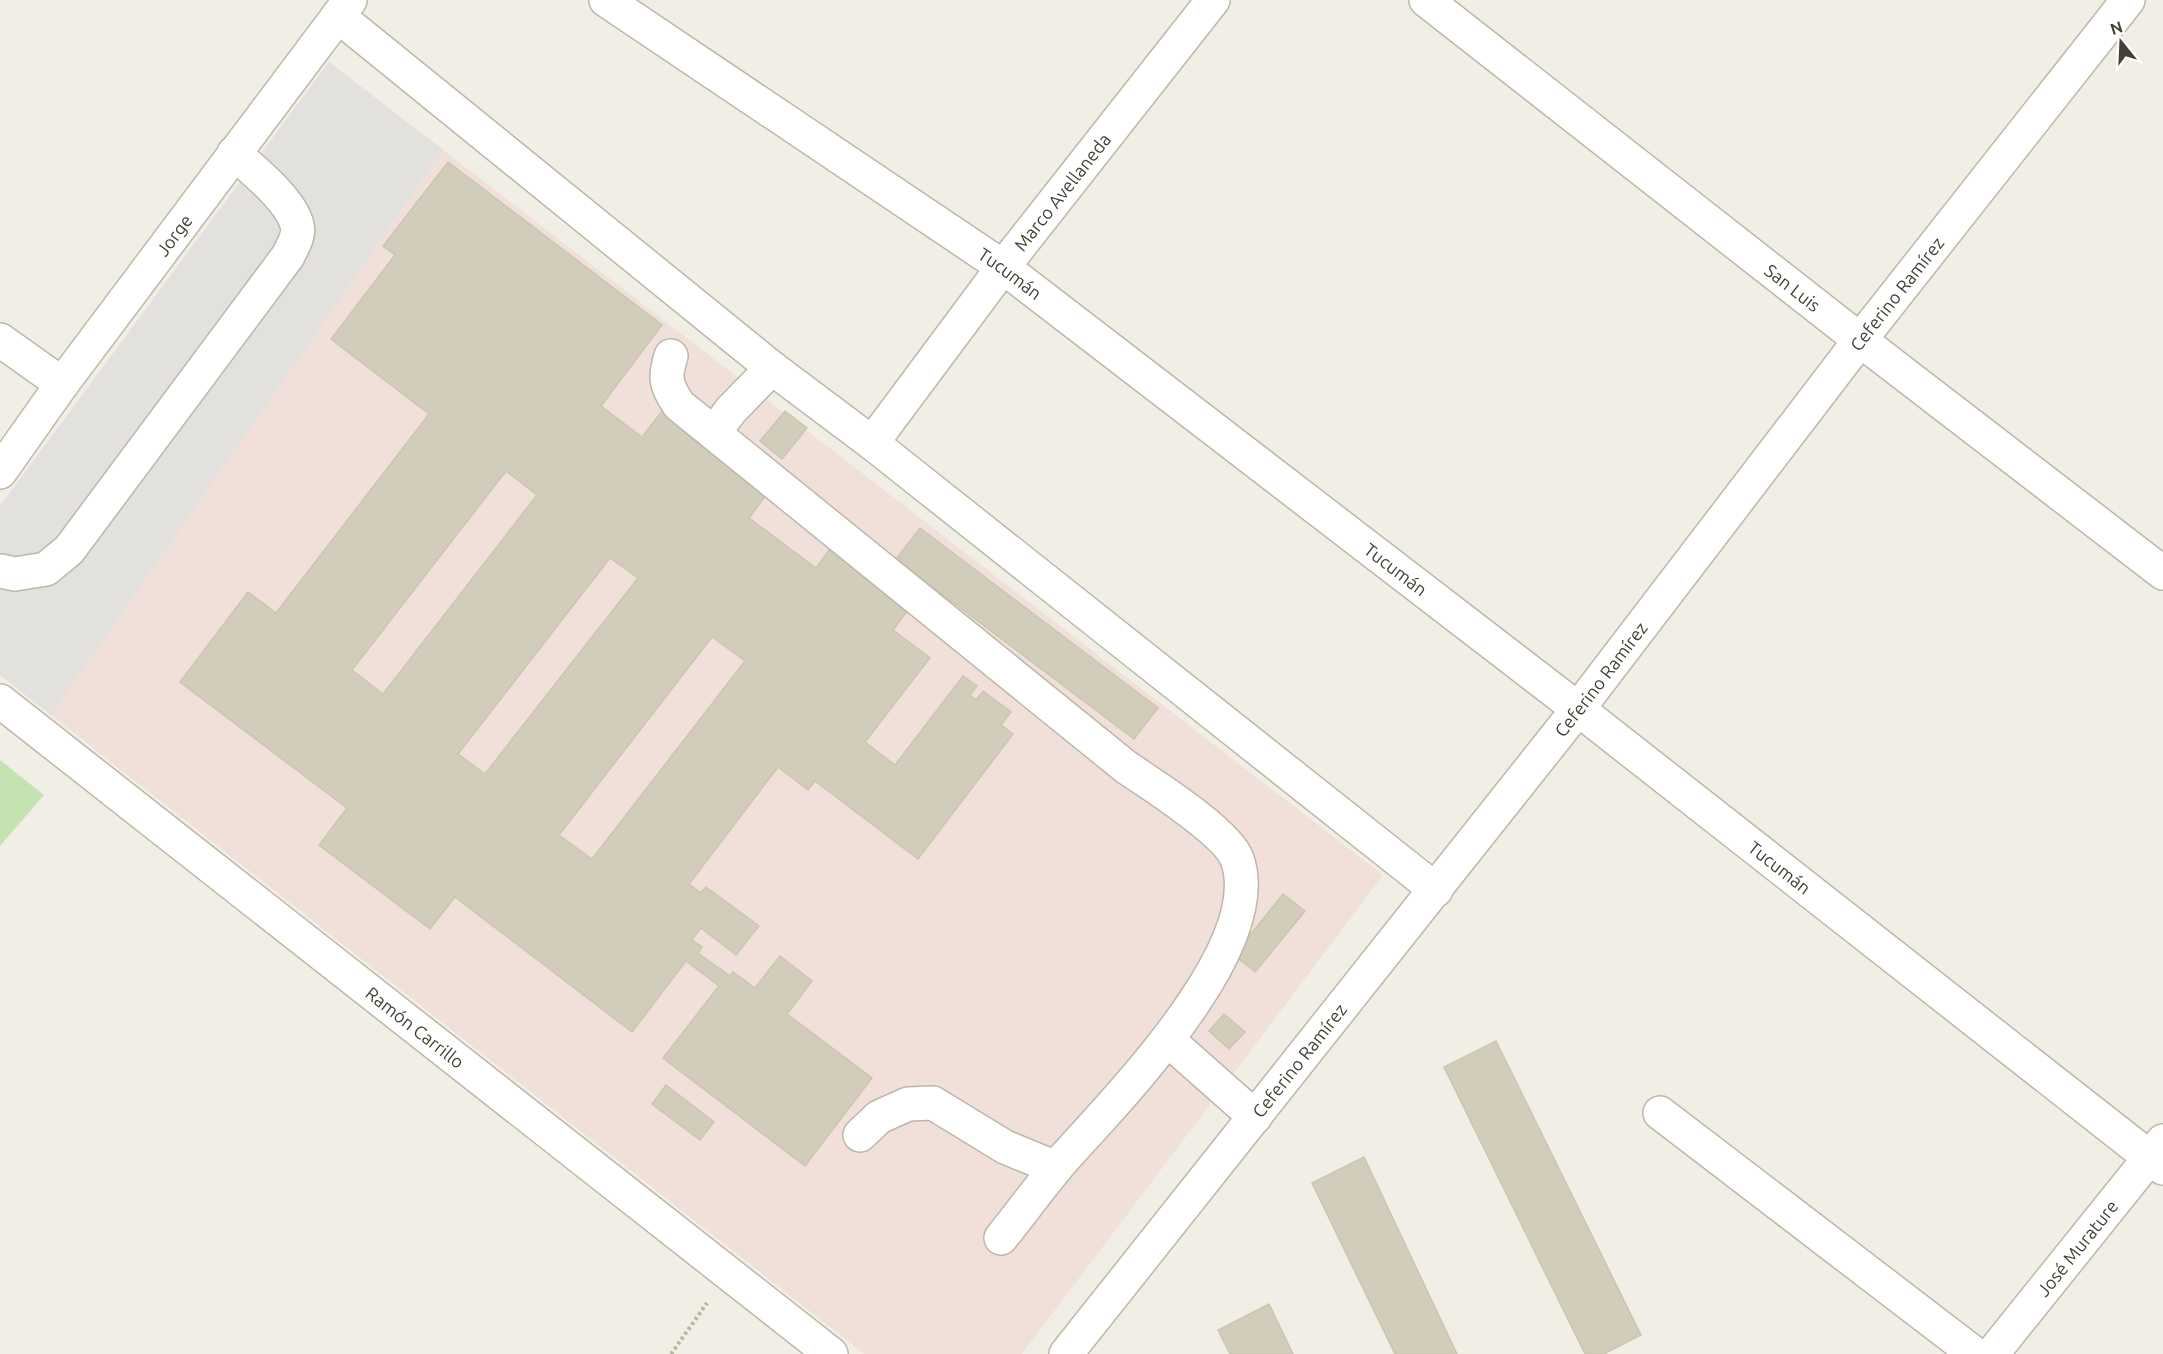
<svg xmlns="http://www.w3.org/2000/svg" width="2163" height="1354" font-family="Ubuntu,sans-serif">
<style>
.medical{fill:#f1e0d9}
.green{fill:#c4e3b0}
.parking{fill:#e2e1dd}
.building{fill:#d2ccbb;stroke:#ccc5af;stroke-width:1.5;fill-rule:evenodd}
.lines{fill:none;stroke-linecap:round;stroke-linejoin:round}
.minor-casing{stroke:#bcb8a8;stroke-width:36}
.path{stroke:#bcb59a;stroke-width:4;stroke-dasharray:3 3;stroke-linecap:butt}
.minor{stroke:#fff;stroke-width:33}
.labels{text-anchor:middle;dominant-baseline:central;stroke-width:5;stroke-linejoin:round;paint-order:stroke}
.street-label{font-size:18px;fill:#434035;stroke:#fff}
</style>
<rect width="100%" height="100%" fill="#f1efe5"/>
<path class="medical" d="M329 62 1383 875 1022 1354H864L0 675V506Z"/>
<path class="green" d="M0 760 44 795 0 846Z"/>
<path class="parking" d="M329 62 443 150 51 715 0 675V506Z"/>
<path class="building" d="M448 162 662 325 601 406 642 437 663 410 769 491 749 518 816 568 833 545 912 605 893 630 930 658 865 742 895 765 963 676 977 686 970 695 976 700 983 691 1011 712 1001 725 1013 734 918 859 815 781 808 790 778 767 689 884 701 893 706 887 759 926 736 955 701 928 692 940 702 947 698 953 730 976 733 972 755 988 780 956 812 981 787 1014 872 1078 805 1166 663 1058 719 986 686 961 632 1032 455 897 430 929 319 845 347 808 180 682 248 592 276 613 429 414 331 339 395 255 383 246ZM506 471 537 495 383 694 352 670ZM610 558 638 578 485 774 458 754ZM712 637 745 661 592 859 559 835Z
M785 411 807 428 782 459 760 441Z
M920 528 1158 708 1134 739 896 559Z
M1283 894 1305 911 1255 972 1234 955Z
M1224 1014 1245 1032 1229 1049 1209 1031Z
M1496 1041 1641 1335 1604 1354H1585L1444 1067Z
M666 1085 714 1122 700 1140 652 1104Z
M1364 1157 1457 1354H1395L1312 1183Z
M1269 1304 1293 1354H1230L1218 1330Z"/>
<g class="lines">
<g class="minor-casing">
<g id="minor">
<path id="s1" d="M606 0 1003 267 1578 709 2163 1168"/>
<path id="s2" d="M1426 0 1860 340 2163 573"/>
<path d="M338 16 772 368 872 443 1436 890"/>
<path d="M0 340 62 384"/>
<path d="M671 356C664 378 666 386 679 405L1126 767C1151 784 1227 832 1237 859 1269 947 1115 1101 1060 1163 1040 1187 1021 1213 1001 1238"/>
<path d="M714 433 731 410 772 368"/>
<path id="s3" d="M872 443 1003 267 1213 0"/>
<path id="s4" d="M0 472 62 384 350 0"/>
<path d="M0 571 15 574 46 569 69 550 288 256C292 247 300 236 297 225 291 200 253 170 234 153"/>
<path id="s5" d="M0 701 831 1354"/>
<path d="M1168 1040 1255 1117"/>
<path d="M1660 1113 1975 1354"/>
<path d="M860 1135 879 1117 908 1104 933 1103 1005 1147 1056 1168"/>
<path id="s6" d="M1066 1354 1578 709 1860 340 2128 0"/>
<path id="s7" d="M1992 1354 2163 1141"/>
</g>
</g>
<path class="path" d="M671 1354 707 1303"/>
<use href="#minor" class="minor"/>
</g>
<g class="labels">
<g class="street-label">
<text stroke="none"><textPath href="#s3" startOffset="315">Marco Avellaneda</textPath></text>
<text stroke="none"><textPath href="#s4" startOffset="294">Jorge</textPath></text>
<text stroke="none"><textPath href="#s1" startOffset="488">Tucumán</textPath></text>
<text stroke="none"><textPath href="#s2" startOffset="466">San Luis</textPath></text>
<text stroke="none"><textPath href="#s6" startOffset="1347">Ceferino Ramírez</textPath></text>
<text stroke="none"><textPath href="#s1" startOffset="974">Tucumán</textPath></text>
<text stroke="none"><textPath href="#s6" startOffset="861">Ceferino Ramírez</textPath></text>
<text stroke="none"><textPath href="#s1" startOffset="1460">Tucumán</textPath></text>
<text stroke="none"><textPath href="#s5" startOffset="528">Ramón Carrillo</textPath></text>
<text stroke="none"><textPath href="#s6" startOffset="375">Ceferino Ramírez</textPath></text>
<text stroke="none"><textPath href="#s7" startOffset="136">José Murature</textPath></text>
</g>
</g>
<g transform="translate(2121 42) rotate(342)" stroke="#ffffff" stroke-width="4.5" paint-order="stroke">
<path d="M0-4.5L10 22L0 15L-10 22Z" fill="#434035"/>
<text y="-9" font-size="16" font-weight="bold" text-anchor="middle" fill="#434035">N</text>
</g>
</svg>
